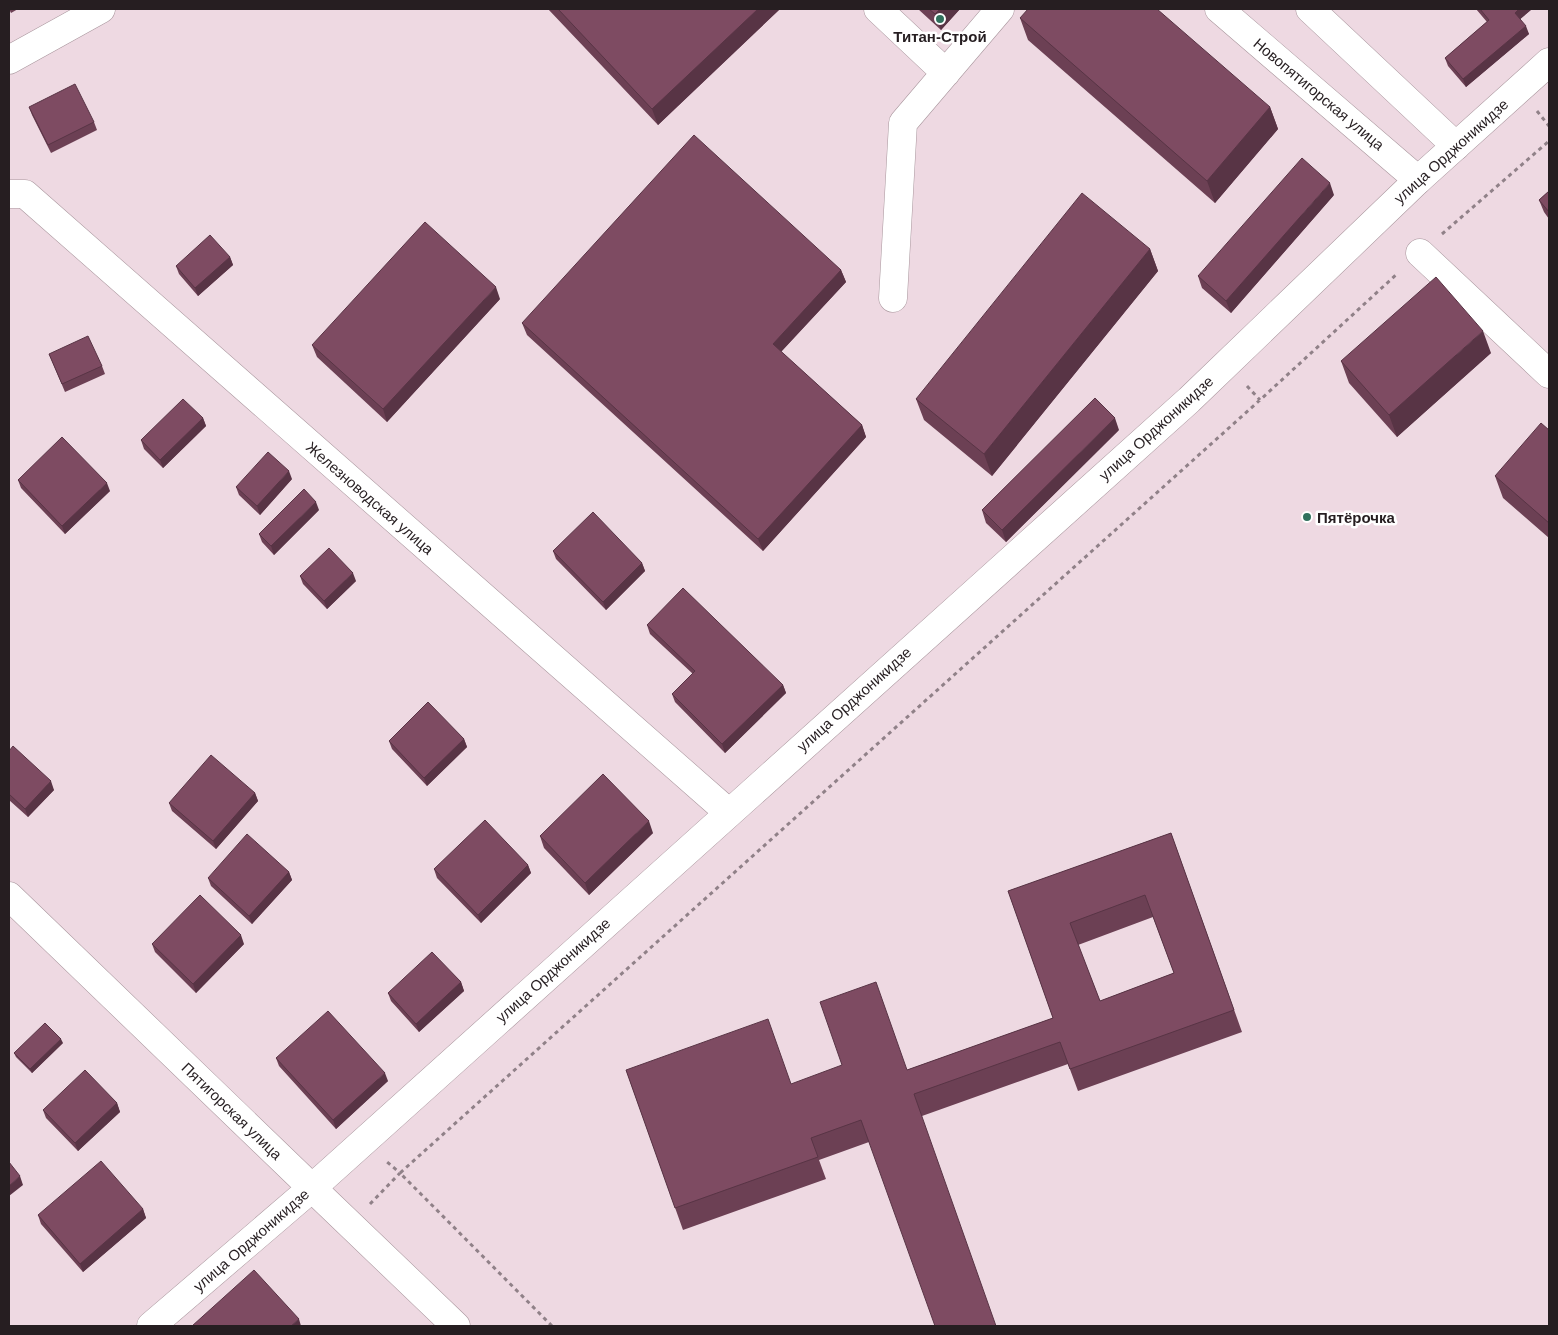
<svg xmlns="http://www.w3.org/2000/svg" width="1558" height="1335" font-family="Helvetica,sans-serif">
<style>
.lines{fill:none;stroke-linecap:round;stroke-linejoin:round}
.minor-casing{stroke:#a8959c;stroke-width:29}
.major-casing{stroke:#a8959c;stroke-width:29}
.path{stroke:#908188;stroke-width:3;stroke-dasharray:4 4;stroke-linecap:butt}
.minor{stroke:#fff;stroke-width:28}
.major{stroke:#fff;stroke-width:28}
.wall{fill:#6c4054;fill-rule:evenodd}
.shaded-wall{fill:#583445}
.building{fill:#7e4b62;stroke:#583445;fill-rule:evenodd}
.poi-dot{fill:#31705d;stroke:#fff;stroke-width:2}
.labels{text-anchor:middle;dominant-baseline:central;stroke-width:5;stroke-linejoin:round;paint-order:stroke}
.poi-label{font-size:15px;font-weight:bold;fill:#261e21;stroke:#fff}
.street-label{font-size:15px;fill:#261e21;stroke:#fff}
</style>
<rect width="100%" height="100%" fill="#eed9e2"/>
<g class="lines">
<g class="minor-casing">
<path id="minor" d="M878 9 946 73
M1219 9 1418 180
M1310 9 1456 146
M9 60 101 9
M9 194H25L728 812
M1420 253 1549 374
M893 298 903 123 1000 9
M312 1188 456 1326"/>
</g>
<g class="major-casing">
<path id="major" d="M9 896 312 1188
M151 1326 312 1188 1189 400 1418 180 1549 62"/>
</g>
<path class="path" d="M1537 111 1549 126
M1442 234 1549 141
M1247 386 1260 400
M370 1204 400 1173 386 1161
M552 1326 400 1173 1260 400 1398 273"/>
<use href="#minor" class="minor"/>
<use href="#major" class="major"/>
</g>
<path class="wall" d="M9 9H18L11 13Z
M548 9H780L658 125Z
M918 9H960L941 30Z
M1476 9H1532L1520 19 1529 34 1466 87 1448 66 1445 58 1487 22Z
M1020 18 1270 107 1278 129 1215 203 1028 40Z
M29 107 94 122 97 130 51 153 32 115Z
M1549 191V219L1544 212 1539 200Z
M1334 195 1231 313 1202 288 1198 276Z
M1150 249 1158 271 992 476 924 420 916 399Z
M230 257 233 265 198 296 179 274 176 266Z
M841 270 846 282 781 352 862 425 866 437 763 551 527 335 522 323Z
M500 299 387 422 317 357 312 345Z
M1491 353 1397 437 1349 383 1341 361Z
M49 354 102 366 105 374 65 392Z
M203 418 206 426 163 468 144 449 141 440Z
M1119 430 1006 542 986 523 982 510Z
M1549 430V538L1503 498 1495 476Z
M292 479 260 515 239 495 236 487Z
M18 480 110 491 65 534 21 488Z
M319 510 274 555 262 542 259 534Z
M553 551 642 563 645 571 606 610 556 559Z
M300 576 356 581 327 609 303 584Z
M647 625 783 685 786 693 725 753 675 702 672 694 693 674 650 634Z
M464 739 467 747 427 786 392 749 389 741Z
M9 751 54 790 28 817 9 800Z
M255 793 258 801 216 849 172 811 169 803Z
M653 833 589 895 544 848 540 836Z
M1171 833 1242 1032 1078 1091 1068 1064 922 1116 869 1142 819 1160 826 1179 683 1230 626 1070 791 1084 907 1070 1053 1018 1008 891ZM1153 917 1174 973 1100 1001 1078 945Z
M528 865 531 873 481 923 437 878 434 869Z
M289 872 292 880 252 924 211 886 208 878Z
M152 944H244L196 993 155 952Z
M461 982 464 991 419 1032 391 1001 388 993Z
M63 1043 32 1073 16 1057 14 1053Z
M276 1058 388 1081 336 1129 279 1066Z
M117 1103 120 1112 78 1151 46 1118 43 1110Z
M143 1209 146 1218 83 1272 41 1224 38 1215Z"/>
<path class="shaded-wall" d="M758 9H780L658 125 652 109Z
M940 9H960L941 30 935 14Z
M1519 9H1532L1518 21 1515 13Z
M1526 26 1529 34 1466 87 1463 79Z
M1270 107 1278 129 1215 203 1207 181Z
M1330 183 1334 195 1231 313 1226 301Z
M1150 249 1158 271 992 476 984 454Z
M230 257 233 265 198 296 195 288Z
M841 270 846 282 777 356 773 344Z
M496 287 500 299 387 422 383 409Z
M1483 331 1491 353 1397 437 1389 415Z
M203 418 206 426 163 468 160 460Z
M1115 418 1119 430 1006 542 1002 530Z
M862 425 866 437 763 551 758 539Z
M289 471 292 479 260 515 257 506Z
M107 483 110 491 65 534 62 526Z
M316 502 319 510 274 555 271 546Z
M642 563 645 571 606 610 603 602Z
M353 573 356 581 327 609 324 601Z
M783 685 786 693 725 753 722 744Z
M464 739 467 747 427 786 424 778Z
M51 781 54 790 28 817 25 809Z
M255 793 258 801 216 849 213 841Z
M649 821 653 833 589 895 585 883Z
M528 865 531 873 481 923 478 915Z
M289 872 292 880 252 924 249 916Z
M241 935 244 944 196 993 193 984Z
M461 982 464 991 419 1032 416 1024Z
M61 1039 63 1043 32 1073 30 1069Z
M385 1073 388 1081 336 1129 333 1120Z
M117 1103 120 1112 78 1151 75 1143Z
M20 1176 23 1185 9 1196V1186Z
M143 1209 146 1218 83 1272 80 1264Z
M299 1319 301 1326H291Z"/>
<path class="building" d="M558 9H758L652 109Z
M929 9H940L935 14Z
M1028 9H1157L1270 107 1207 181 1020 18Z
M1480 9H1519L1515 13 1526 26 1463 79 1445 58 1489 20Z
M75 84 94 122 48 145 29 107Z
M694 135 841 270 773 344 862 425 758 539 522 323Z
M1302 158 1330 183 1226 301 1198 276Z
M1549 191V212L1539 200Z
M1082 193 1150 249 984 454 916 399Z
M425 222 496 287 383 409 312 345Z
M210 235 230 257 195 288 176 266Z
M1436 277 1483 331 1389 415 1341 361Z
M88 336 102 366 62 384 49 354Z
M1095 398 1115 418 1002 530 982 510Z
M183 399 203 418 160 460 141 440Z
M1541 423 1549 430V523L1495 476Z
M62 437 107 483 62 526 18 480Z
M268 452 289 471 257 506 236 487Z
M304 489 316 502 271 546 259 534Z
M593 512 642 563 603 602 553 551Z
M329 548 353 573 324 601 300 576Z
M683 588 783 685 722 744 672 694 695 671 647 625Z
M428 702 464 739 424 778 389 741Z
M13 746 51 781 25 809 9 794V751Z
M211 755 255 793 213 841 169 803Z
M603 774 649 821 585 883 540 836Z
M485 820 528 865 478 915 434 869Z
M1171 833 1234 1010 1070 1069 1060 1042 914 1094 996 1326H935L861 1120 811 1138 818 1157 675 1208 626 1070 768 1019 791 1084 842 1065 820 1002 876 982 907 1070 1053 1018 1008 891ZM1145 895 1174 973 1100 1001 1070 923Z
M247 834 289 872 249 916 208 878Z
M200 895 241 935 193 984 152 944Z
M432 952 461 982 416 1024 388 993Z
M328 1011 385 1073 333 1120 276 1058Z
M45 1023 61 1039 30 1069 14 1053Z
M85 1070 117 1103 75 1143 43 1110Z
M101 1161 143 1209 80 1264 38 1215Z
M9 1162 20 1176 9 1186Z
M254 1270 299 1319 291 1326H192Z"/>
<g class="poi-dot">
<circle cx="940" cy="19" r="5"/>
<circle cx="1307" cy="517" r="5"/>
</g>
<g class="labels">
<g class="poi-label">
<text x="940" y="36">Титан-Строй</text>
<text x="1317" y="517" text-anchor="start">Пятёрочка</text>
</g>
<g class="street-label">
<text transform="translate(1319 94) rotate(40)">Новопятигорская улица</text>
<text transform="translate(1451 151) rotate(-42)">улица Орджоникидзе</text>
<text transform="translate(1156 428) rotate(-42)">улица Орджоникидзе</text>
<text transform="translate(370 498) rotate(41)">Железноводская улица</text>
<text transform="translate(854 699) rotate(-42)">улица Орджоникидзе</text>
<text transform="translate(553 970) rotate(-42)">улица Орджоникидзе</text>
<text transform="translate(232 1111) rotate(44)">Пятигорская улица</text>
<text transform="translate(251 1240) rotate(-41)">улица Орджоникидзе</text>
</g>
</g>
<rect width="1558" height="1335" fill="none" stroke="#261e21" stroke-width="20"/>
</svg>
